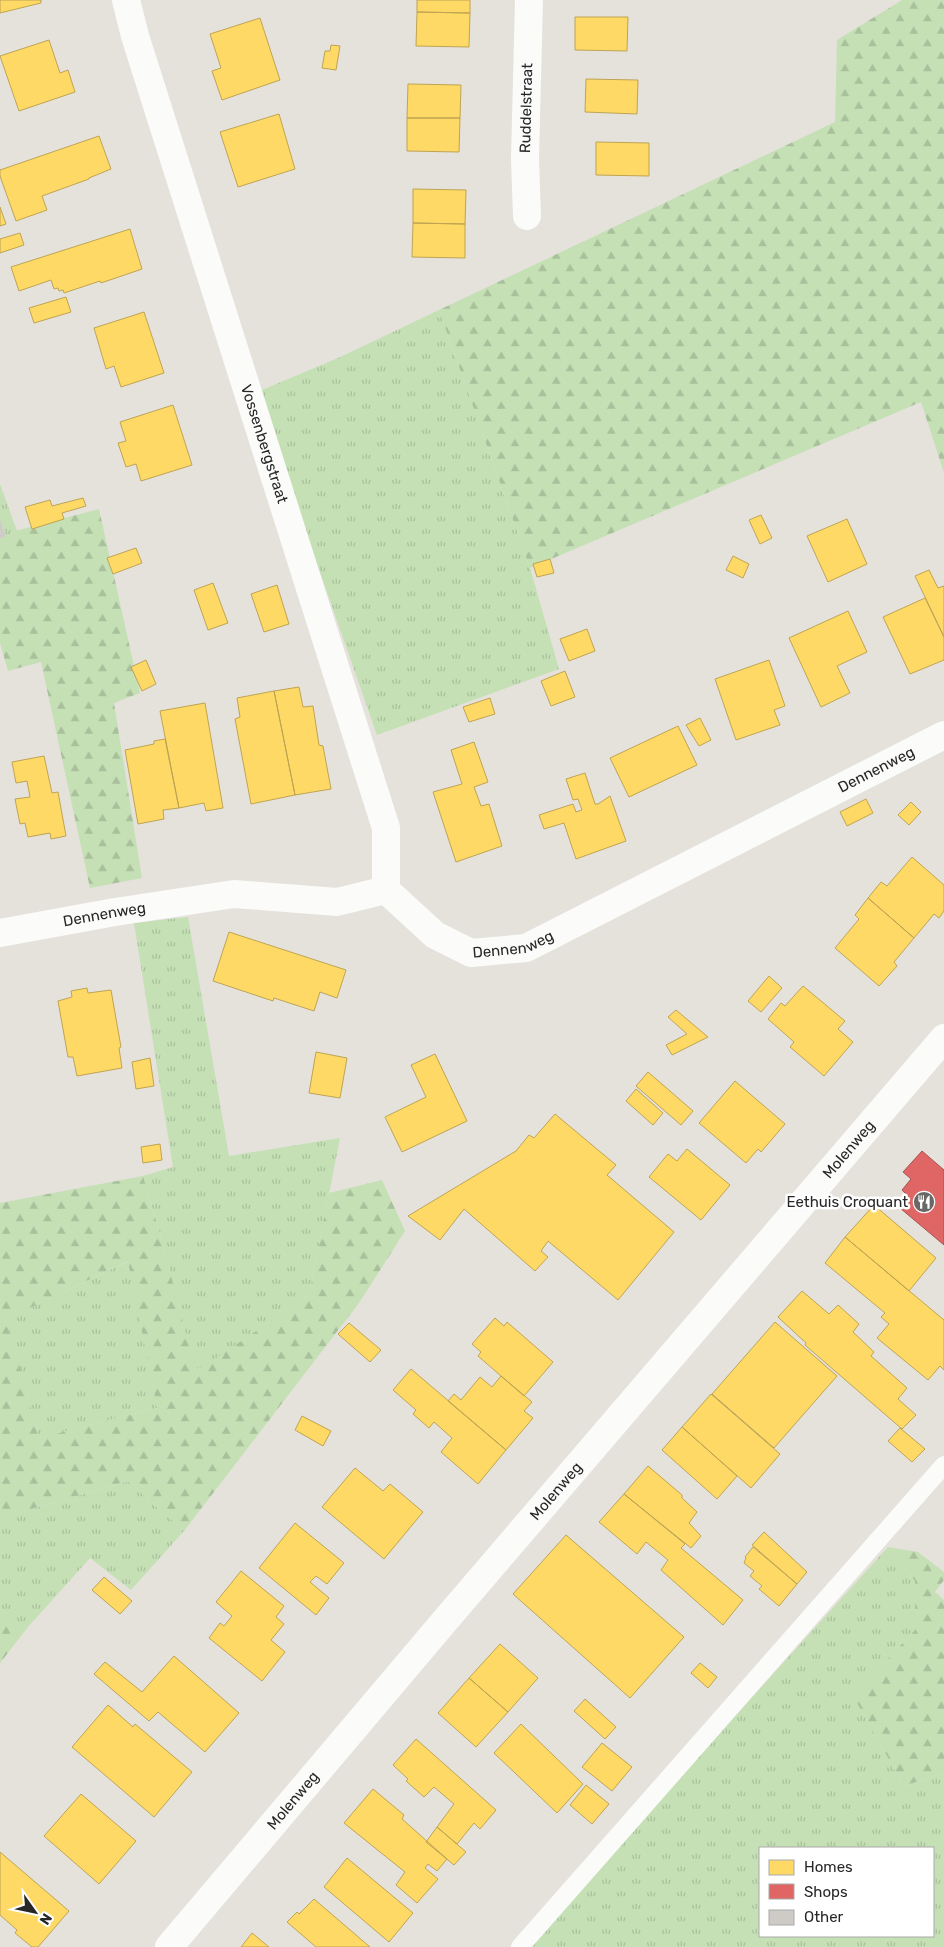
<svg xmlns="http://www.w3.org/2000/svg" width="944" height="1947" font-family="Rubik,sans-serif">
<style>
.grass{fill:url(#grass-tufts);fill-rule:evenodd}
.forest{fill:url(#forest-firs);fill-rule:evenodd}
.homes{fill:#ffd966;stroke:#bea453}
.shops{fill:#e06666;stroke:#a85353}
.building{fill:#cecbc7;stroke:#d0cdc8}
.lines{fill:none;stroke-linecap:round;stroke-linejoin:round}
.lane{stroke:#fbfbfa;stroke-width:18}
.street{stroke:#fbfbfa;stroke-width:28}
.secondary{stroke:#fbfbfa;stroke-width:28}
.labels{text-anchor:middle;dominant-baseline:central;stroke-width:5;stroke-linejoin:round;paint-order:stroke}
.street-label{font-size:15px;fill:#272727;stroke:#fff}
.poi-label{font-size:15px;fill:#272727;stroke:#fff;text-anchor:end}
</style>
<defs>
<pattern id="grass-tufts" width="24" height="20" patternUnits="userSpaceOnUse" patternTransform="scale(1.25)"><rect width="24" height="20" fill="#c5e0b5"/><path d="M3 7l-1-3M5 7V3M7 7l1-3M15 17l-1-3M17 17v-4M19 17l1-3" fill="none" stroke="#a9c09c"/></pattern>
<pattern id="forest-firs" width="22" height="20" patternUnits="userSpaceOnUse" patternTransform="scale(1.25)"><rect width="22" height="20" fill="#c5e0b5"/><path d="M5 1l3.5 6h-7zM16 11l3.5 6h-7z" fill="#a9c09c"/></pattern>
</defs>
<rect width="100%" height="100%" fill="#e5e2dc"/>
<path class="grass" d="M439 310 530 568 559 669 377 735 257 392 338 358Z
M0 484 17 531 0 535Z
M188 917 229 1156 340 1138 309 1295 206 1366 194 1370 163 1244 143 1176 173 1167 134 923Z
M129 1261 157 1408 39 1438 6 1319Z
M128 1481 184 1531 131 1590 90 1558 28 1627 0 1617V1518Z
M888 1547 915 1581V1630L853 1696 904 1786 944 1773V1947H526ZM760 1848H933V1936H760Z"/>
<path class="forest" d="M902 0H944V473L921 402 530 568 439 310 835 122 837 40Z
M99 509 140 693 114 703 142 878 90 888 41 662 8 671 0 643V535Z
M143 1176 163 1244 195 1370 206 1365 309 1295 329 1193 382 1180 405 1231 359 1303 184 1531 128 1481 0 1518V1203ZM128 1261 157 1408 39 1438 7 1319Z
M888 1547 918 1552 944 1572V1580L935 1592 944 1600V1773L904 1786 853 1696 915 1630V1581Z
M0 1617 28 1627 0 1663Z"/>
<path class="homes" d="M0 0H41V3L0 13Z
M417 0H470V13L417 12Z
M417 12 470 13 469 47 416 46Z
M575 17H628L627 51 575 50Z
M260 18 280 80 222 100 212 71 221 68 210 34Z
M49 40 60 73 68 70 75 92 19 111 0 56Z
M331 45 340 46 336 70 322 68 325 51H330Z
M586 79 638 80 637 114 585 112Z
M408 84 461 85 460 118H407Z
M279 114 295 169 238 187 220 132Z
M407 118H460L459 152 407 151Z
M99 136 111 169 89 178V179L42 196 47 210 16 221 0 176V170Z
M596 142 649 143V176L596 175Z
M413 189 466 190 465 224 413 223Z
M0 207 6 224 0 226Z
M413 223 465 224V258L412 257Z
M130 229 142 269 101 283 100 281 64 293 63 290 59 291 58 288 54 289 51 280 19 291 11 267Z
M20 233 24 245 0 253V239Z
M66 297 71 312 34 323 29 308Z
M144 312 164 373 121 387 114 366 106 369 94 328Z
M173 405 192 465 141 481 136 464 126 467 118 443 126 441 120 422Z
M83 498 86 506 62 513 64 519 32 529 25 507 50 500 52 506Z
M761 515 772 538 760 544 749 520Z
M847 519 867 564 828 582 807 536Z
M136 548 142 563 113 574 107 558Z
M733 556 749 564 743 578 726 570Z
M550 559 554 573 537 577 533 564Z
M929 570 938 588 944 586V637L915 576Z
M213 583 228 623 208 630 194 590Z
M277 585 289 624 264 632 251 594Z
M925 598 944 637V660L910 674 883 617Z
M848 611 867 652 837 666 850 693 821 707 789 638Z
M587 629 595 651 569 661 560 639Z
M146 660 156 684 142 691 131 667Z
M769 660 785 706 774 710 780 725 736 740 715 679Z
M565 671 575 697 551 706 541 681Z
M299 687 303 707 313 706 319 745 323 746 331 789 295 795 274 691Z
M274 691 295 795 251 804 235 719 240 717 237 698Z
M490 698 495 714 469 722 463 707Z
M205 703 223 808 206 811 204 803 179 808 160 711Z
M700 718 711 740 699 746 686 725Z
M678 726 697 765 629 797 610 758Z
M165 739 179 808 163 810 164 819 138 824 125 750 154 744V741Z
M474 742 488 782 474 787 481 806 489 804 502 846 456 862 433 792 462 784 451 750Z
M44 756 52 793 58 792 66 836 51 839 50 833 28 837 25 823 20 824 15 799 30 797 27 781 16 783 12 762Z
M585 773 595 804H598L610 796 626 841 576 859 564 823 544 829 539 815 573 804 576 812 582 810 578 799 573 800 566 779Z
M866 799 873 813 847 826 840 812Z
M911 802 921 812 909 825 898 815Z
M912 857 944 885V911L939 918 934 914 914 938 868 898 881 882 887 886Z
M868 898 914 938 894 962 897 966 879 986 835 948 859 919 855 915Z
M229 932 346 970 337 998 320 992 314 1011 274 998 273 1001 213 981Z
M769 976 782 988 761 1012 748 1001Z
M803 986 845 1021 838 1029 853 1042 824 1076 790 1047 794 1042 768 1019 781 1003 785 1006Z
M87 988 88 993 111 990 121 1047 119 1048 122 1068 77 1076 73 1057H68L58 1001 72 997 71 991Z
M676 1010 708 1037 672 1055 666 1045 687 1034 668 1017Z
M316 1052 347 1058 340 1098 309 1093Z
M435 1054 467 1121 402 1152 385 1117 426 1097 411 1065Z
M150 1058 154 1086 136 1089 132 1062Z
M648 1072 693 1111 681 1125 636 1086Z
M735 1081 785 1124 761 1152 758 1149 746 1163 699 1123Z
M636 1089 663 1113 653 1125 626 1101Z
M555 1114 616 1165 607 1175 674 1232 618 1300 548 1241 541 1251 548 1257 535 1271 464 1209 440 1240 408 1216 516 1151 529 1135 534 1138Z
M160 1144 162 1160 143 1163 141 1147Z
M687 1149 730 1185 701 1220 649 1177 668 1154 677 1161Z
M874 1205 936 1258 909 1291 845 1237Z
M845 1237 944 1320V1370L940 1366 928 1380 877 1338 889 1324 881 1317 885 1313 825 1263Z
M802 1291 829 1314 838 1305 859 1324 853 1332 874 1352 871 1356 907 1388 898 1399 916 1415 902 1429 805 1345 806 1343 778 1317Z
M495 1318 504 1326 507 1322 553 1362 524 1396 478 1356 481 1352 472 1344Z
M775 1322 837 1376 774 1448 712 1394Z
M349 1323 381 1350 370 1362 338 1334Z
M411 1369 506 1450 478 1484 441 1452 452 1438 434 1422 429 1428 413 1414 416 1410 393 1390Z
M501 1376 532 1402 524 1411 533 1418 506 1450 448 1401 454 1394 461 1400 480 1377 492 1387Z
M711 1394 780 1454 751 1488 682 1427Z
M302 1416 331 1431 323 1446 295 1430Z
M682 1427 737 1476 717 1499 662 1450Z
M900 1428 925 1449 912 1462 888 1441Z
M648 1466 682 1495V1498L697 1512 689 1523 701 1536 691 1548 624 1494Z
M355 1468 383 1491 390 1484 423 1512 384 1559 322 1507Z
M624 1494 685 1544 681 1548 743 1600 723 1625 661 1570 668 1560 646 1542 637 1554 599 1522Z
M295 1523 344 1563 327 1584 316 1576 310 1582 329 1598 316 1615 259 1568Z
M764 1532 807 1572 797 1584 752 1545Z
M566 1535 684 1637 630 1698 513 1594Z
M753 1547 797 1584 779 1606 759 1589 762 1586 750 1576 754 1571 744 1563 746 1558 745 1557Z
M241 1571 284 1606 276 1617 284 1624 271 1640 285 1652 262 1681 209 1638 220 1623 224 1626 232 1616 216 1602Z
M104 1577 132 1601 120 1614 92 1590Z
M500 1644 538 1678 508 1712 469 1678Z
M174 1656 239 1713 205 1752 158 1712 149 1721 94 1674 105 1662 142 1692Z
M700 1663 717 1677 708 1688 691 1673Z
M469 1678 508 1712 476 1747 438 1713Z
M585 1699 616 1727 605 1739 574 1711Z
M108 1705 133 1727 135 1724 192 1772 154 1817 72 1747Z
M521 1724 583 1784 557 1813 494 1753Z
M416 1739 496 1810 480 1829 474 1823 457 1844 437 1827 454 1804 434 1787 424 1797 406 1781 408 1779 393 1765Z
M602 1743 632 1767 612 1791 582 1767Z
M586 1785 609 1804 592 1824 570 1805Z
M373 1789 404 1815 402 1819 447 1859 437 1871 428 1864 425 1868 438 1879 417 1903 396 1885 405 1872 344 1823Z
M81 1794 136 1841 99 1884 44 1836Z
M437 1827 466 1852 454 1865 426 1842Z
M0 1852 69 1911 38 1947H32L15 1933 17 1930 0 1915Z
M347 1858 413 1913 389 1942 324 1887Z
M314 1899 370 1947H316L287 1922 297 1912 299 1914Z
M252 1933 269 1947H241Z"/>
<path class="shops" d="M922 1151 944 1170V1245L900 1208 909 1197 902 1190 911 1179 903 1172Z"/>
<path class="building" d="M0 521 5 536 0 538Z"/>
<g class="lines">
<path class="lane" d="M520 1947 944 1465"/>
<g class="street">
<path id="s1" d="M126 0 135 36 386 828V890"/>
<path id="s2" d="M527 216 525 158 529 0"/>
<path id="s3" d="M386 890 435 935 471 953 526 948 944 735"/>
<path id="s4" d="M0 933 115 912 234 894 337 902 386 890"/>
</g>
<path class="secondary" id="s5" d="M169 1947 443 1623 944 1038"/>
</g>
<defs>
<g id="restaurant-disc" transform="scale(1.125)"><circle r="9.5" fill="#6a6866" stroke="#fff"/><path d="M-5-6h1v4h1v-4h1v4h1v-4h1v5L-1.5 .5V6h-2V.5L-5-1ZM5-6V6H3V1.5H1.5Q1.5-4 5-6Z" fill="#fff"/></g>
</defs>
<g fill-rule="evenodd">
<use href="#restaurant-disc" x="924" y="1202"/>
</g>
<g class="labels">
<g class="street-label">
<text stroke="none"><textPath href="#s2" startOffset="108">Ruddelstraat</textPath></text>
<text stroke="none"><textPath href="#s1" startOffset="465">Vossenbergstraat</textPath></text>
<text stroke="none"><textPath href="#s3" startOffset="555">Dennenweg</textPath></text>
<text stroke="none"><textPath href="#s4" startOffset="106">Dennenweg</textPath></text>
<text stroke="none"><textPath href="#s3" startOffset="150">Dennenweg</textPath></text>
<text stroke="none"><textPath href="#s5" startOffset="1048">Molenweg</textPath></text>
<text stroke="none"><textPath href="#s5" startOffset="598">Molenweg</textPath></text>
<text stroke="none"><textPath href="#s5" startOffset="192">Molenweg</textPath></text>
</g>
<g class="poi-label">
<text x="908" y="1202">Eethuis Croquant</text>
</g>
</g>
<rect x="759" y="1847" width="175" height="90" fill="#ffffff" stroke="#a9a9a9"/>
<rect x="769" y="1860" width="25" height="15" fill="#ffd966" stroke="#a9a9a9"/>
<text x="804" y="1872" font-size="15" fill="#272727">Homes</text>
<rect x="769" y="1884" width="25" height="15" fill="#e06666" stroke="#a9a9a9"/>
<text x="804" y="1897" font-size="15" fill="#272727">Shops</text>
<rect x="769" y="1910" width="25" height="15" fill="#cecbc7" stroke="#a9a9a9"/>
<text x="804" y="1922" font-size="15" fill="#272727">Other</text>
<g transform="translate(35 1912) rotate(123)" stroke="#ffffff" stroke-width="4" paint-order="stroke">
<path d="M0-4L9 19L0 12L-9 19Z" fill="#272727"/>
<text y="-8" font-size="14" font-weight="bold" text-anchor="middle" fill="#272727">N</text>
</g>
</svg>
